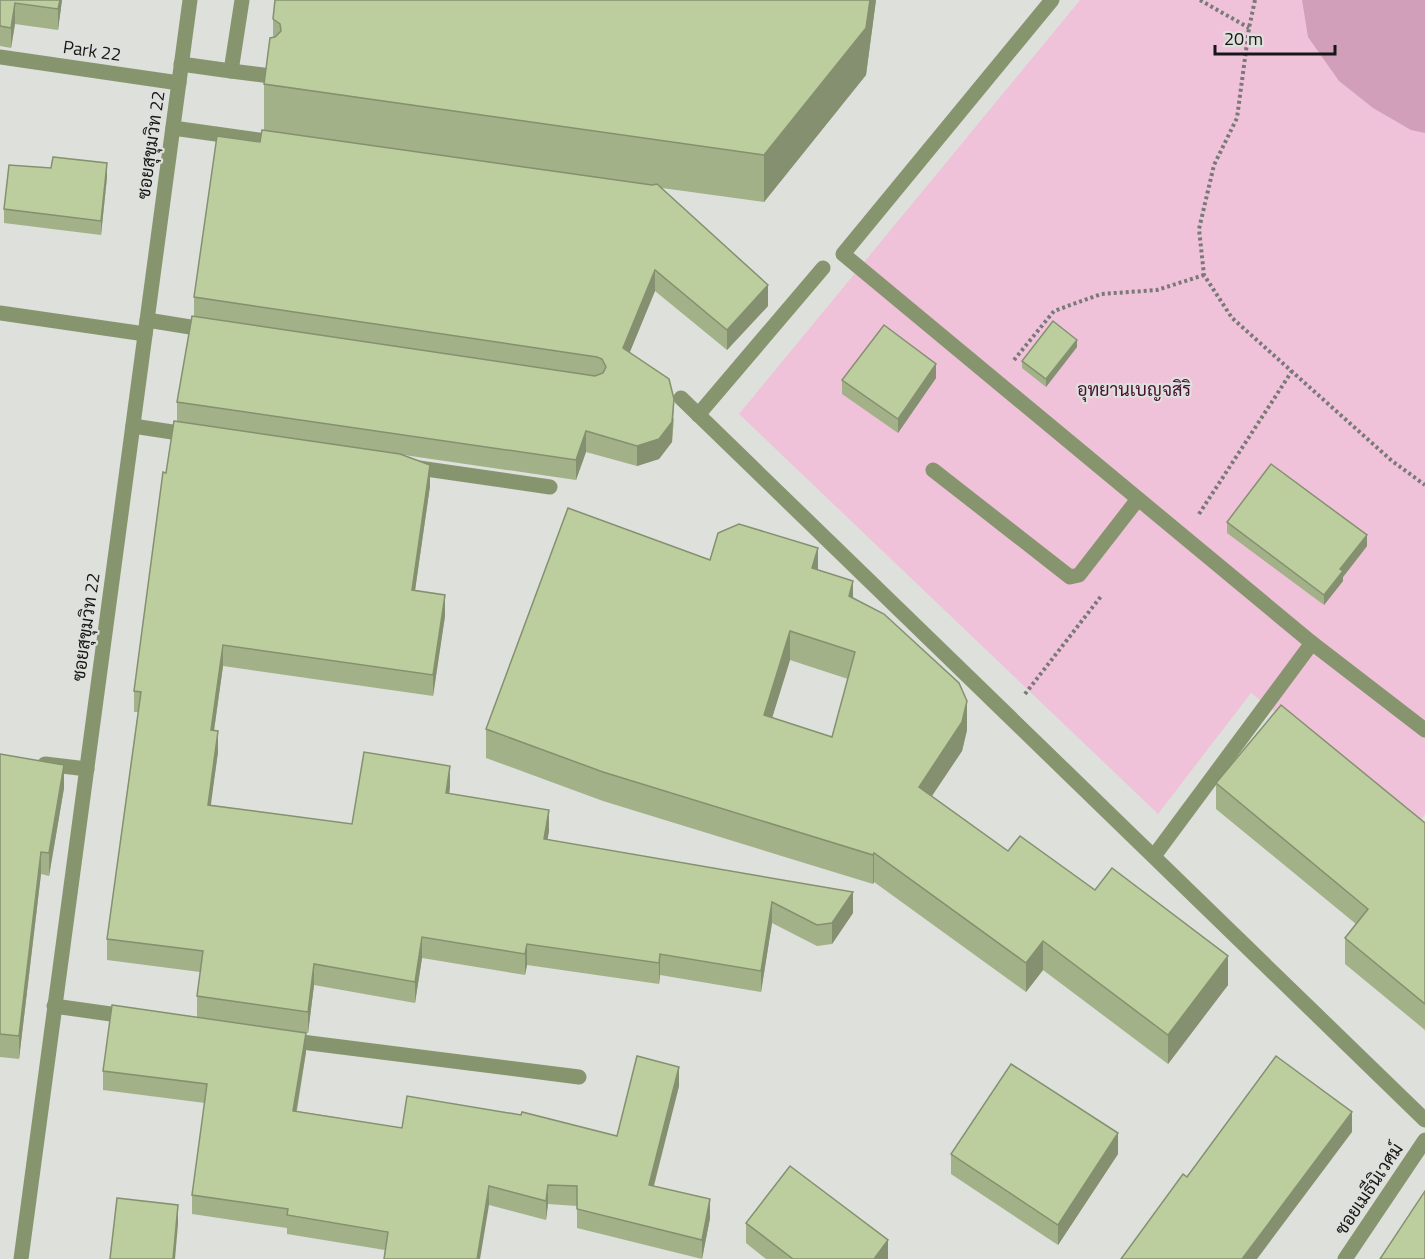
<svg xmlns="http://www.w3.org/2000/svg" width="1425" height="1259" viewBox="0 0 1425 1259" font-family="'Titillium Web',Sarabun,sans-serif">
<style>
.green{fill:#f0c2da}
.water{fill:#d19fba}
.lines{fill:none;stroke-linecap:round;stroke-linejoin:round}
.path{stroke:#797a77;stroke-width:4;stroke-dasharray:3 3;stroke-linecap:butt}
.service{stroke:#87956f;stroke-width:15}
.minor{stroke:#87956f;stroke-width:15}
.wall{fill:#a2b188;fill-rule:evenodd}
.shaded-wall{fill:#84906f}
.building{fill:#bcce9e;stroke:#84906f;stroke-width:1.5;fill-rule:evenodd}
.labels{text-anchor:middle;stroke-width:4.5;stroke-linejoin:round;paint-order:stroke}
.street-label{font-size:18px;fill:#161716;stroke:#dee0db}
.park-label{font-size:18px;fill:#4a0f35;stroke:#dee0db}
</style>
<rect width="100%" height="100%" fill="#dee0db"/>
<polygon class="green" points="1080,0 1425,0 1425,814 1418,824 1251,693 1158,814 739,414"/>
<polygon class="water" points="1302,0 1425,0 1425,133 1411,130 1373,108 1339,81 1308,37"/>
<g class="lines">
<g class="path">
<polyline points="1200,0 1249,28"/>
<polyline points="1255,0 1249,28 1237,118 1214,165 1199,229 1204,275 1232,318 1392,461 1425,485"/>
<polyline points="1014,360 1054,311 1101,294 1157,290 1204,275"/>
<polyline points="1199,514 1292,371"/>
<polyline points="1025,694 1102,595"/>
</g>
<g class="service">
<polyline points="1052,0 843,254 1312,643 1425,730"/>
<polyline points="0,57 179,83"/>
<polyline points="181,64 231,71 242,0"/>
<polyline points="231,71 271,76"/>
<polyline points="173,128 280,143"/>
<polyline points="0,313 145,334"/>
<polyline points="147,320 209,330"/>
<polyline points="698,415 823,268"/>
<polyline points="133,426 192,435"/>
<polyline points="412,467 550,487"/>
<polyline points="933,470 1070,577 1079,575 1138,499"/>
<polyline points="1154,856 1312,643"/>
</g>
<g class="minor">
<polyline points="681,398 1425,1120"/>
<polyline points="45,764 87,769"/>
<polyline points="54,1006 132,1017"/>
<polyline points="286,1040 579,1077"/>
<polyline points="21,1259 190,0"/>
<polyline points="1345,1259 1425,1140"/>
</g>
</g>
<g class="wall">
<polygon points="0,0 62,0 58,30 15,24 11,48 0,46"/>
<polygon points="275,0 876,0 866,75 764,202 662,188 768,306 727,350 655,291 629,353 674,419 672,442 659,459 637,466 586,452 576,480 404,455 430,486 415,591 445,616 433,696 223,666 214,731 218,752 210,805 352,824 450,787 449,794 549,831 547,839 853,913 832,944 817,946 772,923 761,992 660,975 659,984 527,965 525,975 422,958 415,1003 314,985 308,1033 197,1017 197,996 200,972 107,960 107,939 138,712 134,712 134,691 166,473 177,421 177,402 194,316 194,297 260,142 264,130 264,84 273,38 273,19"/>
<polygon points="107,177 101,235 4,223 4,209"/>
<polygon points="1077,347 1046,387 1022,368 1022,361"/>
<polygon points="936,378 898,433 842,394 842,380"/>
<polygon points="1227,522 1367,546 1343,577 1343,581 1324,605 1227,533"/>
<path d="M710,560L818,570L853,598L967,730L962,751L932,796L1008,851L1095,890L1228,985L1168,1064L1043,970L1026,992L874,882L873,884L603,801L486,758V729ZM790,660L848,679L832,737L772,718Z"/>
<polygon points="0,754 64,788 49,876 41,874 19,1059 0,1057"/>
<polygon points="1216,783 1425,823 1425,1030 1345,964 1345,938 1356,924 1216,809"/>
<polygon points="306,1052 297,1111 402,1128 617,1136 679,1086 654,1186 710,1218 702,1259 577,1228 577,1206 548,1204 546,1220 489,1205 385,1250 287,1234 287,1228 192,1214 192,1195 205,1103 103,1090 103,1071"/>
<polygon points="951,1154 1118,1154 1058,1245 951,1174"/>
<polygon points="746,1223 888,1259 766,1259 746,1243"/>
</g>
<g class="shaded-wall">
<polygon points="60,0 62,0 58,30 58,9"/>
<polygon points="870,0 876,0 866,75 764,202 764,155"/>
<polygon points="15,3 15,24 11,48 11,28"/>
<polygon points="107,163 107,177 101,235 101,221"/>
<polygon points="655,270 655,291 623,369 623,348"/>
<polygon points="768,285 768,306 727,350 727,330"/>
<polygon points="1077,340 1077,347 1046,387 1046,379"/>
<polygon points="936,364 936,378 898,433 898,419"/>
<polygon points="674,399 672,442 659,459 637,466 637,446"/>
<polygon points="586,431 586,452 576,480 576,460"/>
<polygon points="430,465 430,486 412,611 412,590"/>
<polygon points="1367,535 1367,546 1343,577 1343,581 1324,605 1324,595 1340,569"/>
<polygon points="818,548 818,577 812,568"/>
<polygon points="853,581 853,610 849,596"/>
<polygon points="445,595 445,616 433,696 433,675"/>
<polygon points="790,631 790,660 764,744 764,715"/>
<polygon points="223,645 223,666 211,751 211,730"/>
<polygon points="967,701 967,730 962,751 919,815 919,787"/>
<polygon points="218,731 218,752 208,826 208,805"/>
<polygon points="64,765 64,788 49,876 49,853"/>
<polygon points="450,766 450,787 446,814 446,793"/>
<polygon points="549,810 549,831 544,860 544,839"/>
<polygon points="41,852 41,874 19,1059 19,1036"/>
<polygon points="874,853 874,882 873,884 873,855"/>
<polygon points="853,892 853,913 832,944 832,923"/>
<polygon points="772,902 772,923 761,992 761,971"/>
<polygon points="422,937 422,958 415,1003 415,982"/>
<polygon points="1043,941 1043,970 1026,992 1026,963"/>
<polygon points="527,944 527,965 525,975 525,954"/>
<polygon points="660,954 660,975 659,984 659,963"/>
<polygon points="1228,956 1228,985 1168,1064 1168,1035"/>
<polygon points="314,964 314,985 308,1033 308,1012"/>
<polygon points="306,1033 306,1052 293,1130 293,1111"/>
<polygon points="679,1067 679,1086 649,1204 649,1185"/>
<polygon points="1352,1112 1352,1132 1257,1259 1242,1259"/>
<polygon points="1118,1133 1118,1154 1058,1245 1058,1225"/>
<polygon points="548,1185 548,1204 546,1220 546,1201"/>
<polygon points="489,1186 489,1205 480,1259 477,1259"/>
<polygon points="710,1199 710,1218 702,1259 702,1240"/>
<polygon points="178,1205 178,1224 175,1259 173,1259"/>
<polygon points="888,1240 888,1259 874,1259"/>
</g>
<g class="building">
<polygon points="0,0 60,0 58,9 15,3 11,28 0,26"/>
<polygon points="275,0 870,0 866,28 764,155 264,84 270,38 275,37 281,31 280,24 273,19"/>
<polygon points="262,130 652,185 657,184 768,285 727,330 655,270 623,348 669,379 674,399 672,422 659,439 637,446 586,431 576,460 177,402 192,316 595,376 603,373 606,367 602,359 597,357 194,297 217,136 260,142"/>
<polygon points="53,157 107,163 101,221 4,209 9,165 51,168"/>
<polygon points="1053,321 1077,340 1046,379 1022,361"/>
<polygon points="884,325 936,364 898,419 842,380"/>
<polygon points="174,421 400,454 430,465 412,590 445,595 433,675 223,645 211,730 218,731 208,805 352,824 364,752 450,766 446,793 549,810 544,839 853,892 832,923 817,925 772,902 761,971 660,954 659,963 527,944 525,954 422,937 415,982 314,964 308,1012 197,996 203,951 107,939 141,692 134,691 163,472 166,473"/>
<polygon points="1271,464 1367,535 1340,569 1343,571 1324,595 1227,522"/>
<path d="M568,508L710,560L718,533L739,524L818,548L812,568L853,581L849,596L884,614L959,683L967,701L962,722L919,787L1008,851L1020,836L1095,890L1112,868L1228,956L1168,1035L1043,941L1026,963L874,853L873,855L603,772L486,729ZM790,631L855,652L832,737L764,715Z"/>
<polygon points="1281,705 1425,823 1425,1004 1345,938 1368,909 1216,783"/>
<polygon points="0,754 64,765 49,853 41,852 19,1036 0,1034"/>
<polygon points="112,1005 306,1033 293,1111 402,1128 407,1096 521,1115 522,1112 617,1136 637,1056 679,1067 649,1185 710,1199 702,1240 577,1209 577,1186 548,1185 546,1201 489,1186 477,1259 384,1259 388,1232 287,1215 288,1209 192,1195 207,1084 103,1071"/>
<polygon points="1276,1056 1352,1112 1242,1259 1121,1259 1183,1174 1187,1177"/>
<polygon points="1011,1064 1118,1133 1058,1225 951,1154"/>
<polygon points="790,1166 888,1240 874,1259 793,1259 746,1223"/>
<polygon points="1425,1191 1425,1259 1380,1259"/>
<polygon points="117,1198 178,1205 173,1259 110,1259"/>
</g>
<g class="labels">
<g class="street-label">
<text transform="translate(92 51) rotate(8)" y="6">Park 22</text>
<text transform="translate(151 145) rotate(-82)" y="6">ซอยสุขุมวิท 22</text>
<text transform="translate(86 627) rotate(-82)" y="6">ซอยสุขุมวิท 22</text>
<text transform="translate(1369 1189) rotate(-56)" y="6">ซอยเมธีนิเวศม์</text>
</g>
<g class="park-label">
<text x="1134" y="396">อุทยานเบญจสิริ</text>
</g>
</g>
<path d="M1215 45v9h120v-9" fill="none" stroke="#161716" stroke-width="3"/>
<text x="1224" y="45" font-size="18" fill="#161716" stroke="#dee0db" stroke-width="4.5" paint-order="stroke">20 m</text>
</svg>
